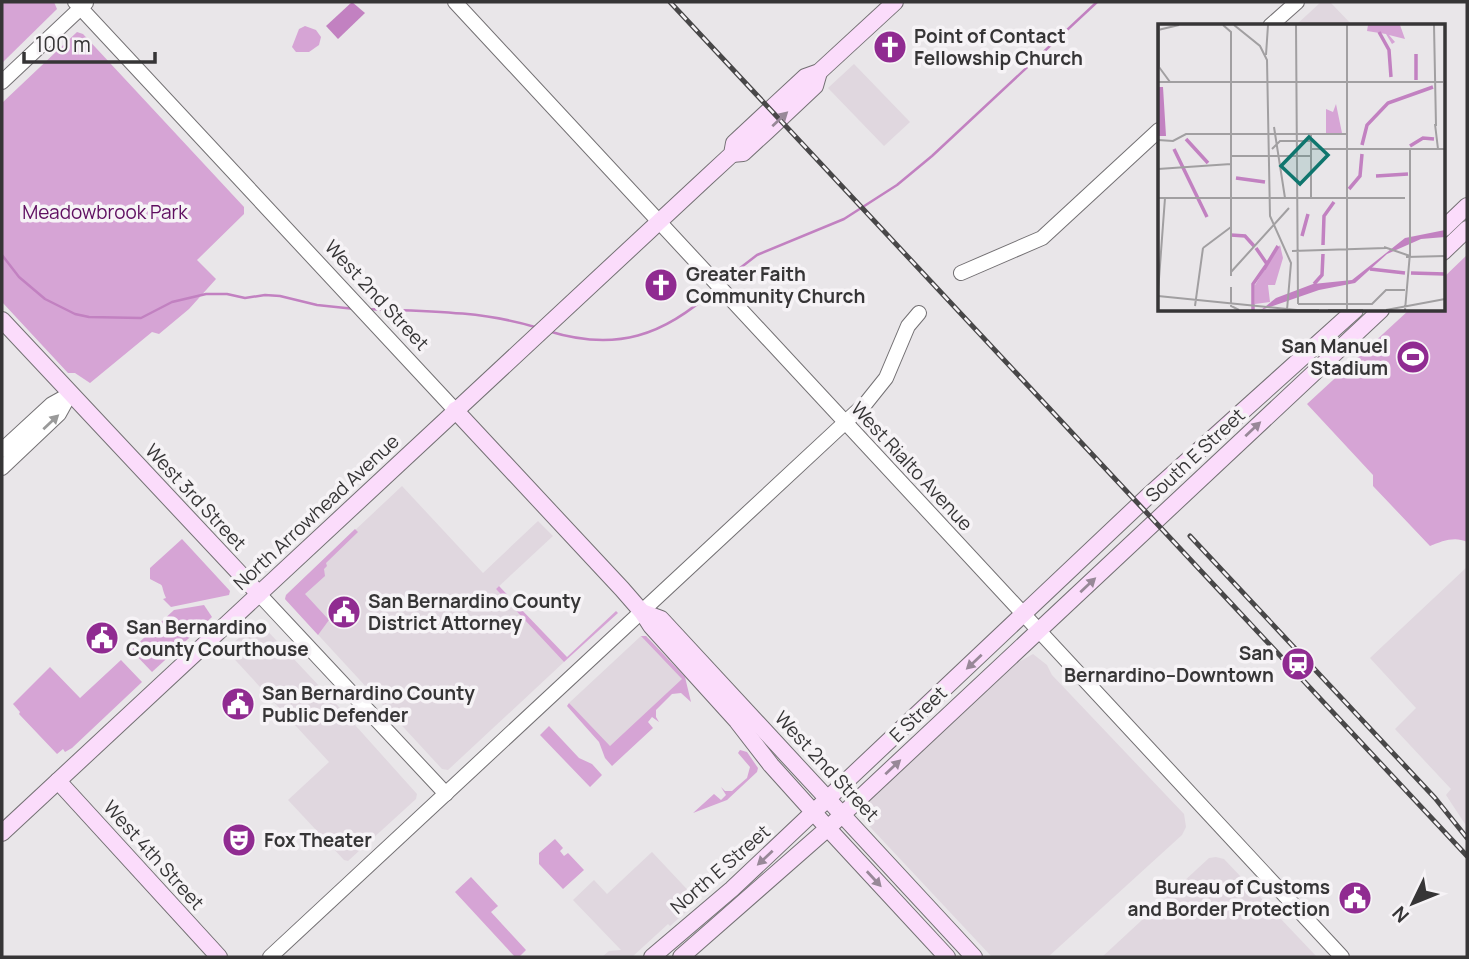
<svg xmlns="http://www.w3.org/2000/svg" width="1469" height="959" viewBox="0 0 1469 959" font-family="Manrope,sans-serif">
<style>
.built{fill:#e0d7df}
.green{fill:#d6a4d5}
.water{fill:#c281c1}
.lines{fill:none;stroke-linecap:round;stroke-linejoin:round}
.stream{stroke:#c281c1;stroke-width:2.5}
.tertiary-casing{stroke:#737073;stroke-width:16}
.secondary-casing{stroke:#737073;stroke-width:18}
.tertiary{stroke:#fff;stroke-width:14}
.secondary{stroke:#fbdcfb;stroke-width:16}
.rail-casing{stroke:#484748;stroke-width:5}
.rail{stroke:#f6f3f6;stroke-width:2.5;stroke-dasharray:8;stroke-linecap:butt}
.oneway{fill:#988898}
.oneway2{fill:#9a9a9a}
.labels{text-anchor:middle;stroke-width:7;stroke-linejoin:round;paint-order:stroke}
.poi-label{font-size:19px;font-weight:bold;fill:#363536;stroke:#f6f3f6;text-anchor:start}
.park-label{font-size:19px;fill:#5f0e60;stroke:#f6f3f6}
.street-label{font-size:19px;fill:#363536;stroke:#f6f3f6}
.inset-river{fill:none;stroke:#c281c1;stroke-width:3.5}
.inset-road{fill:none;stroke:#a19fa1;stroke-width:2}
.view{fill:#0f766e;fill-opacity:0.15;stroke:#0f766e;stroke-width:3.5}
.inset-edge{fill:none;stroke:#363536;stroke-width:3.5}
</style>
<rect width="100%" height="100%" fill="#e9e6e9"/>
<g class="built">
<polygon points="1321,2 1330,2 1353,26 1295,26"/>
<polygon points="854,64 910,122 884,146 828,88"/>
<polygon points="402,486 483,573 538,521 553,536 496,589 564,662 448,770 442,769 285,599 286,595"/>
<polygon points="1467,567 1467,827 1446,795 1451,789 1395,729 1416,708 1370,658"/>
<polygon points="256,622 260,623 338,706 417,794 416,799 348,861 344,860 288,800 329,762 226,650"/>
<polygon points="641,636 646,636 685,677 610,747 569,703"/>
<polygon points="1033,654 1047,665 1052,675 1184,814 1186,827 1182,835 1048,957 992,957 856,812 1017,663"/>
<polygon points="652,852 698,901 670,926 668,924 632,957 602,957 609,951 621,950 573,900 594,880 607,894"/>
<polygon points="1216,857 1224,859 1317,957 1102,957 1209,858"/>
</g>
<g class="green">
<polygon points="2,2 54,2 57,9 2,63"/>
<polygon points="305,26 316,30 321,37 319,45 309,52 296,52 292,47 299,29"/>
<polygon points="77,32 83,34 244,207 244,214 197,260 216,279 189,309 159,334 152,332 90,383 75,373 68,373 2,302 2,103"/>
<path d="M1467,255V542C1455,536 1442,541 1430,546L1373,486V475L1307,404L1409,310H1443V278Z"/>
<polygon points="355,529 358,532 326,563 327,566 324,569 325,576 305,594 329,620 318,635 285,599 286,595"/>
<path d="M182,539L230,591L229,595L171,607L163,599L166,598C159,581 167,588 150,579V568Z"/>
<polygon points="499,586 567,657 616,611 618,613 564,662 496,589"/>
<polygon points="204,605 212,617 152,672 131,650 174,610"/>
<polygon points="641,636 646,636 685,677 691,702 681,693 672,694 656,710 656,717 659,722 652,717 648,722 653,728 612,766 605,758 599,742 567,706 569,703 610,746 682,679"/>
<polygon points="121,660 142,682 72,748 65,752 63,749 57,754 19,714 20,712 13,704 50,667 80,698"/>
<polygon points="549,726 579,758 592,764 602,775 590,787 540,735"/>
<polygon points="740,750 747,752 758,768 757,772 727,800 693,813 714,794 721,800 726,795 721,787 725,791 732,791 747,778 750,767 738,753"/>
<polygon points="555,839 563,848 560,851 564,856 568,853 584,870 563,889 539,864 539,853"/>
<polygon points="471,877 498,906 491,912 526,950 519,957 515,957 455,892"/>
</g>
<polygon class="water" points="352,2 365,13 338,39 326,26"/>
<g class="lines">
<g class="stream">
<polyline points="2,255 19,277 45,299 75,314 89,317 141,318 172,302 206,294 227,294 245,298 265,295 280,296 317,305 355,309"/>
<polyline points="722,282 757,255 844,219 897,185 932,156 1097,2"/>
<path d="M368,309C423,311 483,311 535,327"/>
<path d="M548,331C616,352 664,336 715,289"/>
</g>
<defs>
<g id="tertiary">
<polyline points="75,2 455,410"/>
<polyline points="455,2 1342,957"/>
<polyline points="1270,26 1297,2"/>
<polyline points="2,82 86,3"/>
<polyline points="961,273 1042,238 1159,130"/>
<polyline points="2,450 52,404 70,394"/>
<polyline points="2,468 59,414 70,394"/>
<polyline points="259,594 446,794"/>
<polyline points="270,957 866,403 886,378 908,326 919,313"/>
</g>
<g id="secondary">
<polyline points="732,154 743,153 767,131 815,86 819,72"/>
<polyline points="1443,229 1467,206"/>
<polyline points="1443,252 1467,229"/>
<polyline points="2,320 259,594"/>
<polyline points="455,410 622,589 642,612 651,626 737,721 771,765 834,835 947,957"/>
<polyline points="642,612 661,619 974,957"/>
<polyline points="58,781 219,957"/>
<polyline points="2,833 706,178 732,154 734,143 805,77 819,72 895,2"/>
<polyline points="652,957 732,889 1146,498 1355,310"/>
<polyline points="681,957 828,828 1381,310"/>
</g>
</defs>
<use href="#tertiary" class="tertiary-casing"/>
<use href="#secondary" class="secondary-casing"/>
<use href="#tertiary" class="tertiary"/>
<use href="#secondary" class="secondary"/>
<defs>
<g id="rail">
<polyline points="670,2 1467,856"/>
<polyline points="1190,536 1435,798 1467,838"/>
</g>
</defs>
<use href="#rail" class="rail-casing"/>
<use href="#rail" class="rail"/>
</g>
<defs><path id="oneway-solid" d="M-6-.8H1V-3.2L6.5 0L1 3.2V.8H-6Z" transform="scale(1.75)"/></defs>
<g class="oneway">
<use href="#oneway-solid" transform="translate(780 119) rotate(-43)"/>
<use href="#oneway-solid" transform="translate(1253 429) rotate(-43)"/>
<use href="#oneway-solid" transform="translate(1088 585) rotate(-43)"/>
<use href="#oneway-solid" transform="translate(974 662) rotate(137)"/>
<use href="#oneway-solid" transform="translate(893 767) rotate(-43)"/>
<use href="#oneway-solid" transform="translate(765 858) rotate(137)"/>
<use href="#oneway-solid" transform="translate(874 879) rotate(47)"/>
</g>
<use class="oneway2" href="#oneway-solid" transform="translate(51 422) rotate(-43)"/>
<defs>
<symbol id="church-disc" viewBox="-11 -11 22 22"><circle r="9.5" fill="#902b91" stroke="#f6f3f6"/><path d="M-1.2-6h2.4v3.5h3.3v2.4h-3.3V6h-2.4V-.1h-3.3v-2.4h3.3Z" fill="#fff"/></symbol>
<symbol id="stadium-disc" viewBox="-11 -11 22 22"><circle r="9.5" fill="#902b91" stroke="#f6f3f6"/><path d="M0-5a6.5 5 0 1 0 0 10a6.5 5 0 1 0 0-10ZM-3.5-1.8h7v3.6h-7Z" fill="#fff"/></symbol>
<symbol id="civic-disc" viewBox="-11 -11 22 22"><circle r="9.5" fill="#902b91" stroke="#f6f3f6"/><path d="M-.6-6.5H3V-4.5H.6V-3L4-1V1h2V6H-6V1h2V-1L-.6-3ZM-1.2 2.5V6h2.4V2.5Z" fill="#fff"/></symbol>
<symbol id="station-disc" viewBox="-11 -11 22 22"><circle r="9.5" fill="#902b91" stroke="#f6f3f6"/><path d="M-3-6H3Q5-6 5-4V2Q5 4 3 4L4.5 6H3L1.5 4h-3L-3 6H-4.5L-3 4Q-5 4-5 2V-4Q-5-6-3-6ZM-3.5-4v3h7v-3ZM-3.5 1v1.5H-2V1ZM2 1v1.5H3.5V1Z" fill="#fff"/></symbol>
<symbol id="theatre-disc" viewBox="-11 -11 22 22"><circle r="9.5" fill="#902b91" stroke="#f6f3f6"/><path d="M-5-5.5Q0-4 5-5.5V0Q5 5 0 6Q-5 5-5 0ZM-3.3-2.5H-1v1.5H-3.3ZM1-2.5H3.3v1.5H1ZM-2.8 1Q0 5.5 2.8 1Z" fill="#fff"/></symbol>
</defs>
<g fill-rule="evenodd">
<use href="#church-disc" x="871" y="28" width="38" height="38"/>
<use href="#church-disc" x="642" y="266" width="38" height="38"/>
<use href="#stadium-disc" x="1394" y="338" width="38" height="38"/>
<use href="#civic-disc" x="325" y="593" width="38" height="38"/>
<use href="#civic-disc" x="83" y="619" width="38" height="38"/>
<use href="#station-disc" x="1279" y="645" width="38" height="38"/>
<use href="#civic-disc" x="219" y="685" width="38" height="38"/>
<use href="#theatre-disc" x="220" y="821" width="38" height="38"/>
<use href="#civic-disc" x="1336" y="879" width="38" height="38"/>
</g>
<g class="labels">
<g class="poi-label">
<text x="914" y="43">Point of Contact<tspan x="914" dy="22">Fellowship Church</tspan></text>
<text x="686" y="281">Greater Faith<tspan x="686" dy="22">Community Church</tspan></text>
<text x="1388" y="353" text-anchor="end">San Manuel<tspan x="1388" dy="22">Stadium</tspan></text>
<text x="368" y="608">San Bernardino County<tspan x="368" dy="22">District Attorney</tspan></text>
<text x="126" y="634">San Bernardino<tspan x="126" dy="22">County Courthouse</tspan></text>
<text x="1274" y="660" text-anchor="end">San<tspan x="1274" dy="22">Bernardino–Downtown</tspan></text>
<text x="262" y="700">San Bernardino County<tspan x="262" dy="22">Public Defender</tspan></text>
<text x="264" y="847">Fox Theater</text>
<text x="1330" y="894" text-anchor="end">Bureau of Customs<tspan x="1330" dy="22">and Border Protection</tspan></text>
</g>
<g class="park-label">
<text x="105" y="219">Meadowbrook Park</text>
</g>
<g class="street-label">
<text transform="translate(377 295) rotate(47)" y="7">West 2nd Street</text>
<text transform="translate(1195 455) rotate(-43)" y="7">South E Street</text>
<text transform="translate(912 466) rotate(47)" y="7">West Rialto Avenue</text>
<text transform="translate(196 497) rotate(47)" y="7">West 3rd Street</text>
<text transform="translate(316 512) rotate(-43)" y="7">North Arrowhead Avenue</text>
<text transform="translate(918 714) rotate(-44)" y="7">E Street</text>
<text transform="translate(827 766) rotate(47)" y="7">West 2nd Street</text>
<text transform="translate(154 855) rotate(48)" y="7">West 4th Street</text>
<text transform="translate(720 869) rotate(-41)" y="7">North E Street</text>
</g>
</g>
<g transform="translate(1158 24)">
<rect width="287" height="287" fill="#e9e6e9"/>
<path d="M210,1H242L247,15L231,11L237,18L234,20L228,10L209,7ZM178,80L184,109H168V85L175,88ZM122,221L125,234L117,261H110L112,278L97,280V261Z" fill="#d6a4d5"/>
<path d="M0,63H5L8,112H0ZM287,206V213L263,215L229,230L197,259L161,266L103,286L118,274L155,260L194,256L247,214Z" fill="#c281c1"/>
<path class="inset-river" d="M221,8L231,26L233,53M258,30V56M28,115L50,139M204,121L209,101L230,79L275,63M252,122L265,114L276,115M16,125L49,193M218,152L250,150M78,154L107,158M191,165L202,152L204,130M73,211L87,212L96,222M144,212L150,190M165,221L166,192L176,178M106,245L120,222M212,245L247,249M253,249L287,250M156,260L164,251L165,230M95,286V260L109,240L98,224"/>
<path class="inset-road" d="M1,1V43L12,58M65,1L73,8V252M76,1L102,22L109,36L112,192L133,239L129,286M138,1L140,280M189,1V286M276,1L278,102M0,6L21,1M108,31L110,1M0,58H285M277,100L280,125M116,103L127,174M0,116L15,117L28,110H189M114,125L122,117H153M153,125H287M73,132H153M0,145L73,140M0,174H77M75,174H247M153,174V110M226,223L252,232M45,224L73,203M134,227L228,224M252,232V125M248,233L287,232M73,248L131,184M73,263V282L81,286M0,268L7,174M0,272L139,286M140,280H214L228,266H247M37,282L45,224M134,286H161M170,286H205M228,286L287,275M247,286L252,229"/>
<path class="view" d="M151,113L170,131L142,160L123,142Z"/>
<rect width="287" height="287" class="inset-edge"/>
</g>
<rect width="1469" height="959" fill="none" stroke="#363536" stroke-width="7"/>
<g transform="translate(1413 903) rotate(227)" stroke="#f6f3f6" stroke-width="5" paint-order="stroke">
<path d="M0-5L12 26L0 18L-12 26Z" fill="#363536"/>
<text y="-10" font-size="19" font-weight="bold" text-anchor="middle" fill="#363536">N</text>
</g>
<path d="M24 52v10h131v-10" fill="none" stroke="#363536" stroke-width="3.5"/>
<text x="35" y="52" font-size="21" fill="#363536" stroke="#f6f3f6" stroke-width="5" paint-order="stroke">100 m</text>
</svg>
